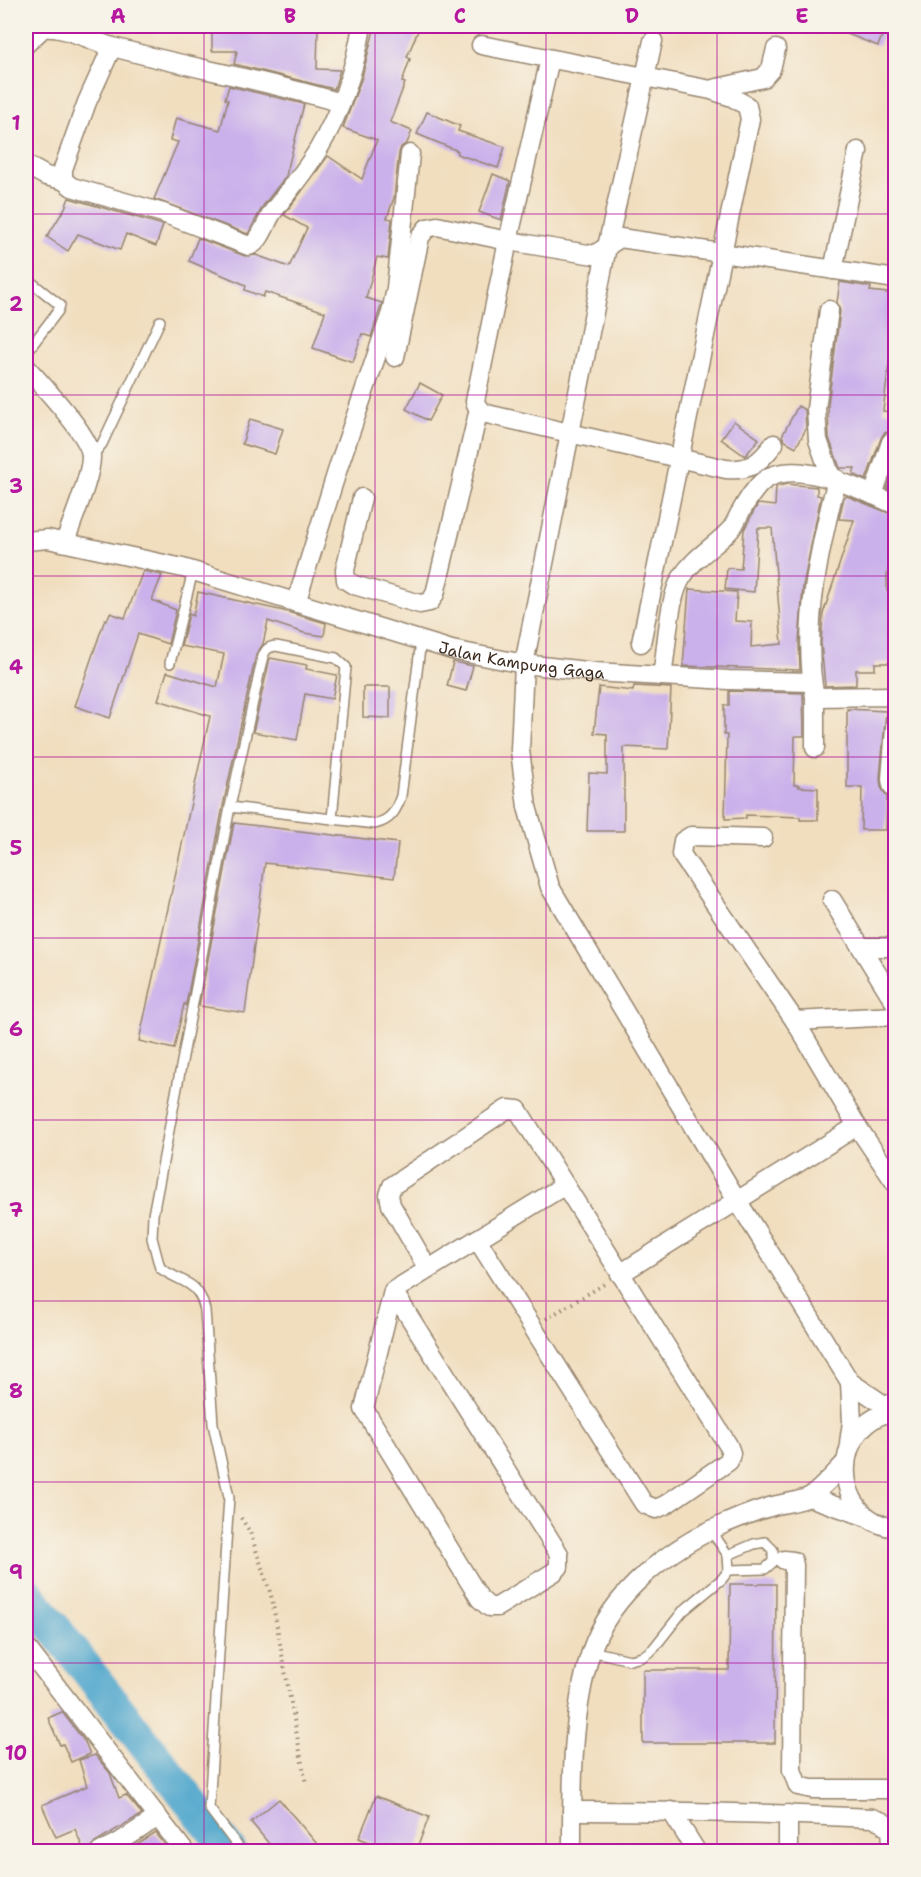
<svg xmlns="http://www.w3.org/2000/svg" width="921" height="1877" viewBox="0 0 921 1877" font-family="'Shantell Sans',sans-serif">
<style>
.lines{fill:none;stroke-linecap:round;stroke-linejoin:round}
.river{stroke:#52a8ce;stroke-width:34}
.building{fill:#cab1eb}
.service-casing{stroke:#96846e;stroke-width:12}
.minor-casing{stroke:#96846e;stroke-width:21}
.path{stroke:#96846e;stroke-width:4;stroke-dasharray:1.5 4.5;stroke-linecap:butt}
.service{stroke:#fff;stroke-width:9}
.minor{stroke:#fff;stroke-width:18}
.grid{fill:none;stroke:#b5179e;stroke-width:1.5;stroke-opacity:0.55}
.labels{text-anchor:middle;stroke-width:4.5;stroke-linejoin:round;paint-order:stroke}
.street-label{font-size:16px;fill:#3b2a1e;stroke:#f7f3e8}
.neatline{fill:none;stroke:#b5179e;stroke-width:2}
.grid-label{font-size:20px;text-anchor:middle;font-weight:bold;fill:#b5179e}
</style>
<rect width="100%" height="100%" fill="#f7f3e8"/>
<filter id="ink" filterUnits="userSpaceOnUse"><feTurbulence type="fractalNoise" baseFrequency=".0167" numOctaves="2"/><feDisplacementMap in="SourceGraphic" scale="12" xChannelSelector="R" yChannelSelector="G"/><feConvolveMatrix kernelMatrix="1 2 1 2 8 2 1 2 1" color-interpolation-filters="sRGB"/></filter>
<filter id="wash" filterUnits="userSpaceOnUse"><feTurbulence type="fractalNoise" baseFrequency=".008" numOctaves="4" result="noise"/><feDisplacementMap in="SourceGraphic" scale="24" xChannelSelector="R" yChannelSelector="G"/><feGaussianBlur stdDeviation="1.35" result="paint"/><feColorMatrix in="noise" values="0 0 0 0 0 0 0 0 0 0 0 0 0 0 0 0 0 1.4 0 .05"/><feComposite in="paint" operator="in"/></filter>
<g filter="url(#wash)">
<rect width="100%" height="100%" fill="#f1debf"/>
<g class="lines">
<polyline class="river" points="26,1592 230,1852"/>
</g>
<g id="blocks">
<g class="building">
<polygon points="212,26 286,26 286,29 318,29 317,69 340,70 334,89 234,64 237,51 212,51"/>
<polygon points="375,26 420,26 407,57 410,59 402,82 405,83 390,122 412,131 407,143 401,147 399,153 394,198 387,218 392,219 388,259 377,257 366,298 382,303 371,337 362,334 353,362 313,348 325,312 265,292 263,297 245,290 246,285 189,261 198,238 245,256 256,255 289,267 307,228 284,215 328,156 362,179 377,140 343,128 362,77"/>
<polygon points="827,26 886,26 878,46"/>
<polygon points="229,86 304,104 286,176 263,206 248,234 154,199 178,142 170,140 176,118 220,130 228,100 225,99"/>
<polygon points="427,112 460,126 458,131 505,147 498,168 457,154 458,151 417,134"/>
<polygon points="493,174 510,181 501,220 479,212"/>
<polygon points="69,198 163,225 156,246 126,234 120,250 78,234 68,251 47,237 65,208"/>
<polygon points="840,282 871,287 870,291 896,294 896,309 883,411 896,412 896,423 893,431 884,433 881,438 866,480 853,474 855,468 840,468 829,438 828,405 840,311 837,302"/>
<polygon points="420,383 442,395 428,421 406,409"/>
<polygon points="798,406 805,410 806,429 796,447 785,441 782,436"/>
<polygon points="250,419 283,429 275,454 242,444"/>
<polygon points="734,421 759,439 745,456 721,439"/>
<polygon points="896,464 896,492 887,489"/>
<polygon points="786,484 817,487 817,495 821,496 803,586 799,643 800,670 683,666 689,589 737,592 735,621 752,622 751,647 782,644 772,528 758,528 754,592 725,589 727,568 741,569 744,530 754,511 758,504 775,506 776,487"/>
<polygon points="847,496 896,516 896,548 887,574 887,591 896,591 896,663 875,663 875,670 856,670 856,685 825,686 821,643 823,614 854,520 839,519 844,497"/>
<polygon points="143,571 162,575 152,600 176,610 168,644 138,634 110,718 75,706 105,619 107,620 110,613 125,618"/>
<polygon points="198,592 284,611 326,623 324,636 304,633 268,621 263,644 256,655 223,806 186,1005 184,1004 174,1049 139,1041 210,716 158,700 167,672 217,687 224,654 181,646 189,614 193,616"/>
<polygon points="270,658 307,665 306,669 337,675 332,699 305,694 297,740 253,732"/>
<polygon points="453,662 473,666 466,691 447,686"/>
<polygon points="634,686 671,688 668,749 624,747 624,831 587,831 589,773 607,774 607,734 594,733 599,687 633,691"/>
<polygon points="363,687 390,687 390,718 363,717"/>
<polygon points="729,691 803,693 804,736 795,736 794,785 799,785 799,787 818,788 818,820 800,820 800,817 746,815 746,818 725,819 727,735 724,735 724,705 729,705"/>
<polygon points="847,709 886,711 880,778 881,787 887,797 886,830 861,830 862,787 847,787"/>
<polygon points="234,823 398,843 394,878 265,863 245,1013 199,1006"/>
<polygon points="730,1584 776,1584 775,1743 643,1743 643,1670 729,1670"/>
<polygon points="62,1712 85,1742 90,1754 71,1762 63,1744 60,1745 48,1718"/>
<polygon points="95,1755 110,1773 119,1798 126,1795 142,1814 95,1842 89,1849 84,1851 75,1829 56,1837 42,1805 87,1786 79,1760"/>
<polygon points="376,1796 429,1817 416,1851 392,1851 359,1838"/>
<polygon points="279,1799 323,1851 275,1851 251,1822"/>
<polygon points="156,1833 170,1851 134,1851 132,1848"/>
</g>
</g>
</g>
<g filter="url(#ink)">
<use href="#blocks" fill-opacity="0" stroke="#96846e" stroke-width="1.5"/>
<g class="lines">
<defs>
<g id="service">
<polyline points="26,278 60,305 58,311 26,353"/>
<polyline points="91,457 102,444 160,321"/>
<polyline points="170,663 193,571"/>
<path d="M230,807L263,656C266,649 268,647 276,646L336,658L346,667L332,819"/>
<polyline points="728,1555 754,1544 765,1542 773,1550 773,1562 765,1569 729,1570"/>
<polyline points="591,1651 630,1660 642,1657 653,1649 683,1611 722,1579 729,1570 728,1555 711,1531"/>
<path d="M242,1852L209,1808L229,1497L213,1424L205,1310C198,1280 183,1284 160,1268L152,1238L153,1215L230,807L375,824C391,820 396,811 401,796L421,641"/>
</g>
<g id="minor">
<polyline points="653,41 607,247 524,664 520,750 527,807 550,887 737,1200 850,1382 881,1403 896,1408"/>
<path d="M26,44L43,28C64,25 93,42 113,47C189,68 266,80 341,103"/>
<polyline points="481,45 711,90 732,97 747,106 750,119 641,643"/>
<path d="M112,47L87,102L63,169V180L72,187L163,213L249,246C261,242 265,224 272,213C287,192 305,172 318,150C340,113 355,68 362,26"/>
<path d="M550,59L508,241L475,401C477,408 480,411 487,414L726,469C751,471 759,463 774,444"/>
<polyline points="713,89 763,78 771,69 776,49"/>
<polyline points="26,165 46,176 63,180"/>
<polyline points="833,270 858,151"/>
<polyline points="829,310 816,409 818,440 831,477"/>
<polyline points="395,357 420,237 427,228 437,226 508,241 594,255 620,238 896,279"/>
<path d="M26,367C40,383 92,437 91,457C91,478 72,520 65,542"/>
<path d="M837,479C820,546 801,628 815,697L894,696L896,698"/>
<polyline points="873,495 891,442"/>
<polyline points="362,498 345,570 346,580 354,585 420,604 430,602 435,594 479,409"/>
<path id="s1" d="M26,541L48,539L183,568L452,650L524,664L595,672L662,676C667,649 668,598 682,577C694,557 716,546 731,529C735,524 737,518 740,513C746,502 753,491 761,483C792,454 864,491 896,505"/>
<polyline points="296,603 339,465 391,313 396,288 410,154"/>
<polyline points="662,676 728,680 812,682"/>
<polyline points="896,716 891,779 892,785 896,791"/>
<polyline points="815,748 815,697"/>
<polyline points="763,838 691,836 683,841 681,854 795,1021 857,1126 896,1184"/>
<polyline points="832,900 896,1004"/>
<polyline points="862,947 896,947"/>
<polyline points="795,1021 896,1016"/>
<polyline points="428,1269 391,1205 389,1195 392,1186 507,1109 518,1110 728,1445 731,1453 729,1461 665,1505 656,1509 644,1504 477,1239"/>
<polyline points="620,1274 857,1126"/>
<polyline points="393,1291 559,1554 559,1567 554,1572 497,1607 489,1607 480,1599 364,1409 393,1291 565,1185"/>
<path d="M896,1411C829,1421 829,1520 896,1528"/>
<polyline points="849,1443 852,1422 850,1382"/>
<polyline points="809,1497 867,1517"/>
<polyline points="784,1560 793,1561 794,1565 792,1770 798,1786 812,1789 896,1789"/>
<polyline points="26,1647 185,1852"/>
<path d="M572,1811C672,1811 772,1813 872,1818L883,1822L891,1831L893,1852"/>
<polyline points="671,1811 697,1852"/>
<polyline points="100,1852 118,1843 158,1817"/>
<path d="M572,1852C572,1787 571,1714 591,1652C611,1592 670,1548 726,1523C741,1517 757,1510 773,1506C784,1503 798,1502 809,1497C820,1491 835,1473 845,1463"/>
<polyline points="788,1852 788,1814"/>
</g>
</defs>
<use href="#service" class="service-casing"/>
<use href="#minor" class="minor-casing"/>
<g class="path">
<polyline points="546,1319 606,1283"/>
<polyline points="241,1518 250,1532 271,1595 306,1784"/>
</g>
<use href="#service" class="service"/>
<use href="#minor" class="minor"/>
</g>
</g>
<path class="grid" d="M204,26V1852M375,26V1852M546,26V1852M717,26V1852M26,214H896M26,395H896M26,576H896M26,757H896M26,938H896M26,1120H896M26,1301H896M26,1482H896M26,1663H896"/>
<g class="labels">
<g class="street-label">
<text dy="6" stroke="none"><textPath href="#s1" startOffset="512">Jalan Kampung Gaga</textPath></text>
</g>
</g>
<rect width="921" height="1877" fill="none" stroke="#f7f3e8" stroke-width="66"/>
<rect x="33" y="33" width="855" height="1811" class="neatline"/>
<g class="grid-label">
<text x="118" y="23">A</text>
<text x="290" y="23">B</text>
<text x="460" y="23">C</text>
<text x="632" y="23">D</text>
<text x="802" y="23">E</text>
<text x="16" y="130">1</text>
<text x="16" y="311">2</text>
<text x="16" y="493">3</text>
<text x="16" y="674">4</text>
<text x="16" y="855">5</text>
<text x="16" y="1036">6</text>
<text x="16" y="1217">7</text>
<text x="16" y="1398">8</text>
<text x="16" y="1579">9</text>
<text x="16" y="1760">10</text>
</g>
</svg>
